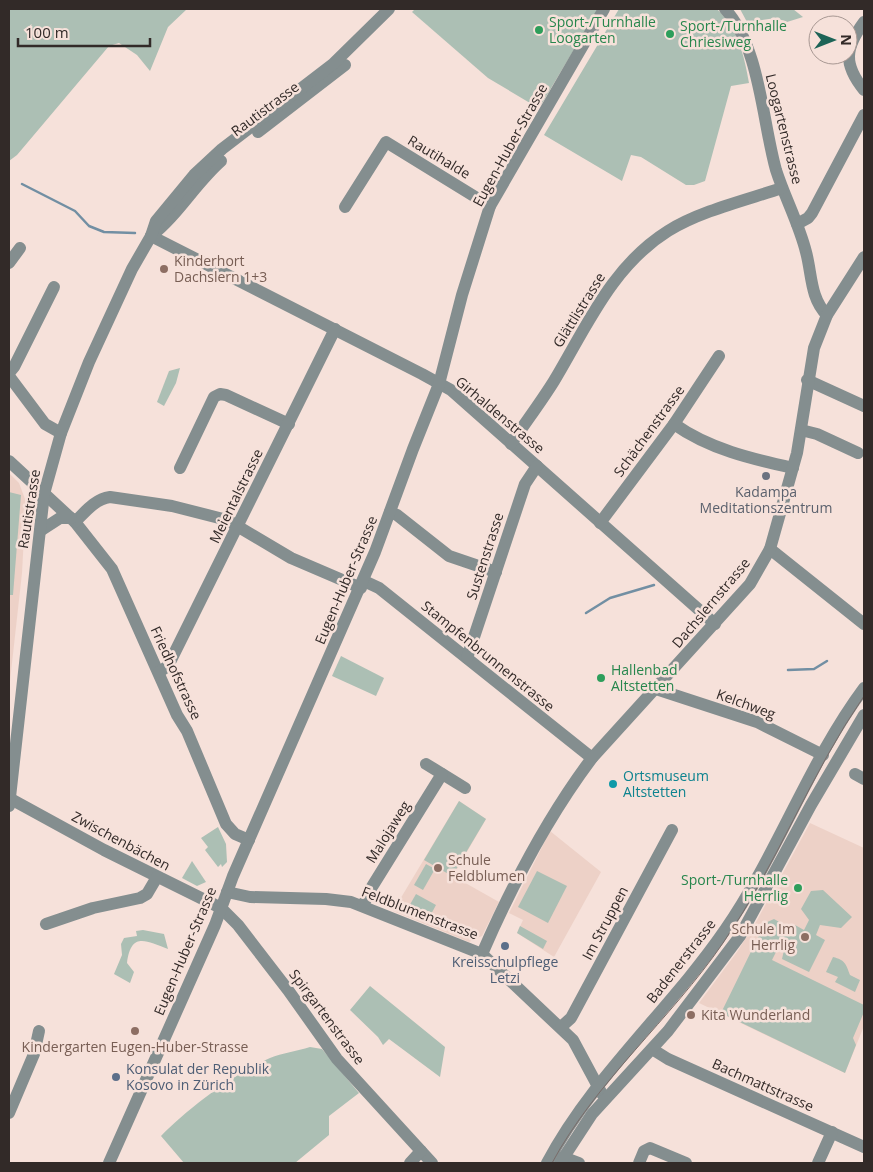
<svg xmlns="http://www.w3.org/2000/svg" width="873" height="1172" viewBox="0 0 873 1172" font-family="'Open Sans',sans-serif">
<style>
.built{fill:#edd1c7}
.green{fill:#acbfb4}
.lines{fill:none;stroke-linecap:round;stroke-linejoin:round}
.stream{stroke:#728fa3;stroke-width:2.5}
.minor{stroke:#848e8f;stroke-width:12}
.tram{stroke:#796c69;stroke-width:1}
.leisure-dot{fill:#2e9e5b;stroke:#f6e1da;stroke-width:2}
.education-dot{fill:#8d6e63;stroke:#f6e1da;stroke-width:2}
.worship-dot{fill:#6b7280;stroke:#f6e1da;stroke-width:2}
.culture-dot{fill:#0f9aa8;stroke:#f6e1da;stroke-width:2}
.service-dot{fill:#5c6f8a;stroke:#f6e1da;stroke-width:2}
.labels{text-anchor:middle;stroke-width:5;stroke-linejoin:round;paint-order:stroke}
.leisure-label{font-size:14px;fill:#27864d;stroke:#f6e1da;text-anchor:start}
.street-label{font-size:14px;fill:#322a28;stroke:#f6e1da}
.education-label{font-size:14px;fill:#785e54;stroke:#f6e1da;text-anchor:start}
.worship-label{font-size:14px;fill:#5b616d;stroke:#f6e1da}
.culture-label{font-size:14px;fill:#0d838f;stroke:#f6e1da;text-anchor:start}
.service-label{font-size:14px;fill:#4e5e75;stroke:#f6e1da}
</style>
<rect width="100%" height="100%" fill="#f6e1da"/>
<g class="built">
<polygon points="9,473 19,483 25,499 25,518 22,573 9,690"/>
<polygon points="459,801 486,819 453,876 499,902 482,936 469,942 393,911"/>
<polygon points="810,823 864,848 864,1026 845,1073 699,1003 737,952 756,922"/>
<polygon points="550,831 601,872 554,957 517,933 523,920 509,913"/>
</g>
<g class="green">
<polygon points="9,9 187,9 168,27 150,71 137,55 119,43 109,46 17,155 9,161"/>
<polygon points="415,9 598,9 541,105 535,106 488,78 412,12"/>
<path d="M619,9H717C738,30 744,54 749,83L731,86L705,181L694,185H686L641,157L631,155L622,181L544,135Z"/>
<polygon points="740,9 793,9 803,17 787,22 776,18 747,22"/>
<polygon points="180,368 176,383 164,406 157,402 169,371"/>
<polygon points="9,492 21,495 13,595 9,595"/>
<polygon points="341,656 384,678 376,696 332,676"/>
<polygon points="459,801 486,819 452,876 424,860"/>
<polygon points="218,827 226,844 227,862 222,867 221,864 218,867 205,850 208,847 201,838"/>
<polygon points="192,861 206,882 197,886 182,878"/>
<polygon points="426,864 435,869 423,890 414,885"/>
<polygon points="537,871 567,886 548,923 518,907"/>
<polygon points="823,890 852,917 841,928 820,925 816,935 825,940 809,972 782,959 786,941 782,940 772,960 864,1005 864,1012 853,1038 856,1045 845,1073 721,1013 765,923 774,919 781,923 784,930 790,930 795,925 804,930 809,920 801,909 811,891"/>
<polygon points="416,894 436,905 429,918 408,908"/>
<polygon points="520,926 547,941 543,949 517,933"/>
<path d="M143,930L164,934L168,949C145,940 131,932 127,963L134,972L130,983L114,974L122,955L121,944L124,938L137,936L136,931Z"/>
<path d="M833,957C845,960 846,964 850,975L860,980L855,992L835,982L838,977L826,972Z"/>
<polygon points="370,986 445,1047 440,1077 389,1039 383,1045 378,1037 350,1010"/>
<path d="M310,1047L322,1049L359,1093L329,1116V1135L295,1163H184L161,1136C187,1109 235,1073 270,1058C282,1053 297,1051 310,1047Z"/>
</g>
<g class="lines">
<g class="stream">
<polyline points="22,184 75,211 89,226 104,232 135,233"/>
<polyline points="586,613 610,598 654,585"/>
<polyline points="788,670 814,669 827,661"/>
</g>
<g class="minor">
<path d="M725,9C760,47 762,120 776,170C785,198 799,224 806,252C812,274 810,298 827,315"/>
<path d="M864,22C845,48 843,64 864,90"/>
<polyline points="258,132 345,65"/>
<polyline points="345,207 386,142 490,206"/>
<polyline points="797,224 808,218 812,213 864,115"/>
<polyline points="151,236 422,374 451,390 715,624"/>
<path d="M151,236C178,215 195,184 221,161"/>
<polyline points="9,263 20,248"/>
<polyline points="9,373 14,367 54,287"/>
<polyline points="9,376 45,424 61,433"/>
<polyline points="807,380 864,406"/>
<path d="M674,424C709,449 752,459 793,468"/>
<polyline points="801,430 817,434 858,453"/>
<path d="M511,444C525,423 541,402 554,381C587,326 612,266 668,231C700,211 746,200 782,188"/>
<polyline points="9,461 75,522 112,569 177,715 187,731 226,824 235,834 249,840"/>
<polyline points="180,468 214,397 220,394 226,395 289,424"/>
<polyline points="390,512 397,515 449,556 496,572"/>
<path d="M75,522C85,512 95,499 110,497L172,506L227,520L291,558L361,588"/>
<polyline points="600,523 674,424 719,356"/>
<polyline points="40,531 60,518 71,518"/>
<polyline points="770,549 864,624"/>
<polyline points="364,581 379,588 592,758"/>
<polyline points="467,658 525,484 537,466"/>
<polyline points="159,672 168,666 335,329"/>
<polyline points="656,689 757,722 823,755"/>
<polyline points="426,764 465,788"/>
<polyline points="855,774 864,779"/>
<polyline points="9,798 104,850 221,908 238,925 288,990 337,1059 432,1163"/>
<polyline points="9,806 44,494 61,433 89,362 132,269 151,236 156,221 194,175 222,149 333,64 389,9"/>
<polyline points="227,892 250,897 326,899 351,902 482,954 573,1040 602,1094"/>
<polyline points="363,906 370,890 442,774"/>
<polyline points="46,924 93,908 140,898 147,894 157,877"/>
<path d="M482,954C512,885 547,818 592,758L750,584L770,549L797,453L814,348L827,315L864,257"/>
<polyline points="561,1027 571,1018 672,830"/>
<polyline points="652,1049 668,1059 864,1147"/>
<polyline points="9,1113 34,1054 39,1031"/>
<polyline points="563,1157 579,1163"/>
<polyline points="109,1163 215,925 233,876 375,552 413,449 439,384 462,295 490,206 604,9"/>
<polyline points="410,1163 421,1151"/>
<path d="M547,1163C593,1076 670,1010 725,930C778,853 809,762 864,688"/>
<polyline points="560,1163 592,1114 668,1031 740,936 811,805 864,715"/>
<polyline points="639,1163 644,1151 650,1148 686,1163"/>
<polyline points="818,1163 832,1132"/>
</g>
<path class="tram" d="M552,1163C596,1081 671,1019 723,943C777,865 810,774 864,696"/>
</g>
<g class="leisure-dot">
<circle cx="539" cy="30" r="5"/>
<circle cx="670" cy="34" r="5"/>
<circle cx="601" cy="678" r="5"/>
<circle cx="798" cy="888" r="5"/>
</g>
<g class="education-dot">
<circle cx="164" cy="269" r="5"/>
<circle cx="438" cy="868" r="5"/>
<circle cx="805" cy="937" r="5"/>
<circle cx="691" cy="1015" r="5"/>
<circle cx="135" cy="1031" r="5"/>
</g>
<circle class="worship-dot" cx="766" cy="476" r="5"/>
<circle class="culture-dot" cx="613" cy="784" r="5"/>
<g class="service-dot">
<circle cx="505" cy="946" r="5"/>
<circle cx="116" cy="1077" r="5"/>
</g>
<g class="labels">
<g class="leisure-label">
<text x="549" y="27">Sport-/Turnhalle<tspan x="549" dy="16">Loogarten</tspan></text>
<text x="680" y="31">Sport-/Turnhalle<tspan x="680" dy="16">Chriesiweg</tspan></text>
<text x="611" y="675">Hallenbad<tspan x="611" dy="16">Altstetten</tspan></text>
<text x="788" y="885" text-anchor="end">Sport-/Turnhalle<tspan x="788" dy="16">Herrlig</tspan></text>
</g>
<g class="street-label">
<text transform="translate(265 109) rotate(-37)" y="5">Rautistrasse</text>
<text transform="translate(784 129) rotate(76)" y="5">Loogartenstrasse</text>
<text transform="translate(510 145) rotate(-61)" y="5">Eugen-Huber-Strasse</text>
<text transform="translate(439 157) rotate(31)" y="5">Rautihalde</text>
<text transform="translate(579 310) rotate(-58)" y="5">Glättlistrasse</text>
<text transform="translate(500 415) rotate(40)" y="5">Girhaldenstrasse</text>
<text transform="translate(649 431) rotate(-54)" y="5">Schächenstrasse</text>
<text transform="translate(236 496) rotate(-64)" y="5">Meientalstrasse</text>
<text transform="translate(29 509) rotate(-81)" y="5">Rautistrasse</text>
<text transform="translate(485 556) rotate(-72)" y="5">Sustenstrasse</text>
<text transform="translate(346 580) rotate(-67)" y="5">Eugen-Huber-Strasse</text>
<text transform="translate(711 603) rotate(-50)" y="5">Dachslernstrasse</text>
<text transform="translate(488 656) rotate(39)" y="5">Stampfenbrunnenstrasse</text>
<text transform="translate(176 673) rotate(65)" y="5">Friedhofstrasse</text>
<text transform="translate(746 704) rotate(20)" y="5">Kelchweg</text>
<text transform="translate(388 832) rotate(-58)" y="5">Malojaweg</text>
<text transform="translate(121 841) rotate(28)" y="5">Zwischenbächen</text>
<text transform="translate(420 913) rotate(21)" y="5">Feldblumenstrasse</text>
<text transform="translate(605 923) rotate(-62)" y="5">Im Struppen</text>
<text transform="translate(185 951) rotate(-67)" y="5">Eugen-Huber-Strasse</text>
<text transform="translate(681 961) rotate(-52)" y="5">Badenerstrasse</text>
<text transform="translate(327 1017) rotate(53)" y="5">Spirgartenstrasse</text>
<text transform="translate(763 1085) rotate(24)" y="5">Bachmattstrasse</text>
</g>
<g class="education-label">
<text x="174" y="266">Kinderhort<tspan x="174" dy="16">Dachslern 1+3</tspan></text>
<text x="448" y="865">Schule<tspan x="448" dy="16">Feldblumen</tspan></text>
<text x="795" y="934" text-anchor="end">Schule Im<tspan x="795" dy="16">Herrlig</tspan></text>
<text x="701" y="1020">Kita Wunderland</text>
<text x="135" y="1052" text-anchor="middle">Kindergarten Eugen-Huber-Strasse</text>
</g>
<g class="worship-label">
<text x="766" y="497">Kadampa<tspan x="766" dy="16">Meditationszentrum</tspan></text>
</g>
<g class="culture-label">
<text x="623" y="781">Ortsmuseum<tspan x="623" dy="16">Altstetten</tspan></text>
</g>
<g class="service-label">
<text x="505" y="967">Kreisschulpflege<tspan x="505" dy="16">Letzi</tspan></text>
<text x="126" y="1074" text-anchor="start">Konsulat der Republik<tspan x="126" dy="16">Kosovo in Zürich</tspan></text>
</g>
</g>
<rect width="873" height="1172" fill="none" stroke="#322a28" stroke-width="20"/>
<g transform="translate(833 40) rotate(90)"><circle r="24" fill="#f6e1da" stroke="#a89893"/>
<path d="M0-4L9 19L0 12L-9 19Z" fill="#1d6457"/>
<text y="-8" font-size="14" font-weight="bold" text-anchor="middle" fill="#322a28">N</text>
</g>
<path d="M18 38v8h132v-8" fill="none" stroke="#322a28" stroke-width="2.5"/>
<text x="25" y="38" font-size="15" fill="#322a28" stroke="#f6e1da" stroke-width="4" paint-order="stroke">100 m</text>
</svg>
